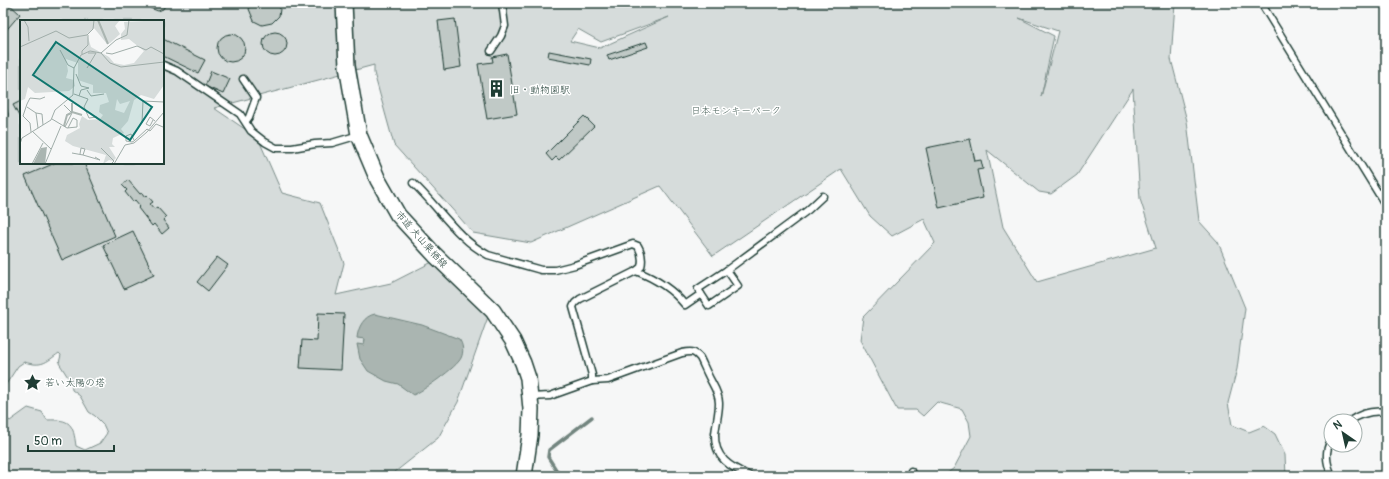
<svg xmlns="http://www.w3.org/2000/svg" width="1389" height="479" viewBox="0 0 1389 479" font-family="Pangolin,'Klee One',sans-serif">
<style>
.green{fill:#d6dcdb;stroke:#7a8c88;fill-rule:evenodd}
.water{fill:#aab5b1;stroke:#72857f}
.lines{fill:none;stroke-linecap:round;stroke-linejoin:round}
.stream{stroke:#72857f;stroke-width:3.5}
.building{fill:#c0c9c6;stroke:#1f3d34}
.service-casing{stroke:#1f3d34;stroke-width:9}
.tertiary-casing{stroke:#1f3d34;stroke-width:18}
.service{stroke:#fff;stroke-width:6}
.tertiary{stroke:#fff;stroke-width:15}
.labels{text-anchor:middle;stroke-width:3;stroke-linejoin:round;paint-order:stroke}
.poi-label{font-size:10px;fill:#1f3d34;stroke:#fff;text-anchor:start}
.park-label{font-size:10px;fill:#445d55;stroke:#fff}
.street-label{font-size:10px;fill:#1f3d34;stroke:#fff}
.inset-river{fill:none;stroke:#aab5b1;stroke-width:2}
.inset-road{fill:none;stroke:#a0ada9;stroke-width:1}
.view{fill:#0f766e;fill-opacity:0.15;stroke:#0f766e;stroke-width:2}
.inset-edge{fill:none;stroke:#1f3d34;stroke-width:2}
</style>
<rect width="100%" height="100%" fill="#f6f7f7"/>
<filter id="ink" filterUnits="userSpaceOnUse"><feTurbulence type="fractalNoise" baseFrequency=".025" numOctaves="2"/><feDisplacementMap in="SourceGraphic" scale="8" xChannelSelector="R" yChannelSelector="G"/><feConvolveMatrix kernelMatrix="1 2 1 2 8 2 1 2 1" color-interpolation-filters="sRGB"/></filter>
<g filter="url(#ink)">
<path class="green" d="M3,3H1175L1171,59L1187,121L1199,221L1218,242L1245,308L1237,369L1228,403L1232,425L1249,432L1264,426L1275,434L1285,455L1286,476H944L954,468L971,436L969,422L962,409L937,402L923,416L916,410H897L860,340L863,317L935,243L924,219L892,236L870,216L841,169L713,256L660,186L531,243L473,233L460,218L394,145L374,73V65L214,108L258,138L282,193L320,203L344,263L336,295L391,283L436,260L489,314L458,402L438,438L390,476H3V415L10,421L28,408L42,412L47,420C71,419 73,424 76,446L85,450L100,443L107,433L103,424L95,416L89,412L80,396L72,390L71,382L59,363L61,355L59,353C45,363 42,367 24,362L18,366L3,389ZM669,17L600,48L570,41L578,29L601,42ZM1019,18L1058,31L1041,97L1054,36ZM21,21H163V163H21ZM1133,89L1140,199L1156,248L1037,282L1003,227L987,150L1039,192L1051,194L1077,175Z"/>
<path class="water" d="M375,314L422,325L459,339C463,344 464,352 461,358C457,367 423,391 413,395L398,384L386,381L368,371L360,359L357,344L364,345L365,339L357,338C358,327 364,316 375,314Z"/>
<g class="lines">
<polyline class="stream" points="560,476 548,457 549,450 592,417"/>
</g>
<g class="building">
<polygon points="3,3 8,3 20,14 3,34"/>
<polygon points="148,3 166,3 166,4 163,9 158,11 150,8"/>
<polygon points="251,3 279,3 280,9 279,16 272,23 262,25 254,21 249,9"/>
<polygon points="455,19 461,67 444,70 438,21"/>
<circle cx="275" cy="44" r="12"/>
<circle cx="231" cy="48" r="14"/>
<polygon points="163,39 205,60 198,73 163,56"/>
<polygon points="646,42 648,47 609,60 607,55"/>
<polygon points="549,51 591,59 590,65 548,57"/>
<polygon points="507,54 517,114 487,119 478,64 493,62 492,57"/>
<polygon points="211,71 230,79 223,94 205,86"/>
<polygon points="21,101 21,120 13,105"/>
<polygon points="5,102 8,114 3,114 3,103"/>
<polygon points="3,114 8,114 6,137 3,136"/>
<polygon points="584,116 594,126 559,160 556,157 552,161 546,154"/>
<polygon points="970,139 975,161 981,160 983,169 977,170 983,198 939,208 926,148"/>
<polygon points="55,163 84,163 115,236 62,260 25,176"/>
<polygon points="128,180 140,194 142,193 145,197 147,195 153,202 150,204 154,209 157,207 166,217 163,220 169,228 162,234 154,224 152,226 138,208 140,206 135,200 133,202 125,192 127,190 122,185"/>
<polygon points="133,231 154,275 124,289 103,245"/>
<polygon points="217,257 228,265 208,291 197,282"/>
<polygon points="318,313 344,314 341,370 300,368 302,340 317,341"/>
</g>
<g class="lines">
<defs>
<g id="service">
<polyline points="1261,3 1386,206"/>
<polyline points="491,51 501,36 505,26 502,3"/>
<polyline points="163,65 177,71 240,114 251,131 265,142 276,148 292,148 315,144 332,143 359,135"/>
<polyline points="243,79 256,98 249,117 246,121"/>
<path d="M413,183C438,206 457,239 488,255L541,270H555L575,265L633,244L638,246C642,253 643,259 641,267L636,271L580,299L575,303L573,307L592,375V381"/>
<path d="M636,271C654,278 673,290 685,305L701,294L709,306L738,286L727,270L808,210L823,196"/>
<polyline points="701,294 698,289 727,270"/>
<path d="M530,397L550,396L592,381L608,380L682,353C691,351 694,351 700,358C703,364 705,369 708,375C712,384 719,392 719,403C719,413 716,424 715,434C714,458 730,467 750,476"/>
<path d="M1350,421C1361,413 1372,410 1386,412"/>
<path d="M1331,441C1324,452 1327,465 1332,476"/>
<polyline points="911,471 912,476"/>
</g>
<polyline id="tertiary" points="344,3 347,66 359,135 378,180 398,215 435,255 493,311 513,341 523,363 528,378 531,409 530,435 524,476"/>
</defs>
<use href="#service" class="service-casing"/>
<use href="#tertiary" class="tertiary-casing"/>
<use href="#service" class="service"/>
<use href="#tertiary" class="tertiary"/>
</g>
</g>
<defs>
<symbol id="building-bare" viewBox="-9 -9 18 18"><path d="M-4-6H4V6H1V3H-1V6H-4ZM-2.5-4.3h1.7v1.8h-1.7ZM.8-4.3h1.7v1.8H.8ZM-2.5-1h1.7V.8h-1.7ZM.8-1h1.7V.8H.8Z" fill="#1f3d34" stroke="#fff" stroke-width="2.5" paint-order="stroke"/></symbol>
<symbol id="sight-bare" viewBox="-9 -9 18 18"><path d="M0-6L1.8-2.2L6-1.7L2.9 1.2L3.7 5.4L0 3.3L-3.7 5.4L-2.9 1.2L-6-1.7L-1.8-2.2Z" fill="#1f3d34" stroke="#fff" stroke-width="2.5" paint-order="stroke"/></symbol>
</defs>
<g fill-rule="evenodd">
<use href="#building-bare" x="484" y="76" width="25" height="25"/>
<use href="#sight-bare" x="20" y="370" width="25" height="25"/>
</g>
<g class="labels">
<g class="poi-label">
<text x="510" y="93">旧・動物園駅</text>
<text x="45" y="386">若い太陽の塔</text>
</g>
<g class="park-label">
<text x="736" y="114">日本モンキーパーク</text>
</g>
<g class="street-label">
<text transform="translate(422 239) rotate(48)" y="4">市道 犬山栗栖線</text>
</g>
</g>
<g transform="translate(20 20)">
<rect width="144" height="144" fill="#f6f7f7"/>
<path d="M0,0H100L95,6L100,14L90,23L87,24L74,8L67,14L71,27L89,37L94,43L104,45L114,43L124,31L109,19L101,20V14L105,9L104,2L144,0V65L134,79L121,75L114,80L108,101L101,109L104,113L93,118L92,124L95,127H89L96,138L93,141L89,140L83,144L86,135L53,126L45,121L47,115L60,108L59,104L62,96L68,100L80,99L83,95L79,92L80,85L89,82L86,73H73V65L58,60V43L46,39L48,51L46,58L54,60L55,66L49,71L15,73L8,67L5,79L0,81ZM97,79L100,84L110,81L104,93L95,90Z" fill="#d6dcdb" fill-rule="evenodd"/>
<path d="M27,127L25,144H13L21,128Z" fill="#aab5b1"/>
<path class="inset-river" d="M78,0L88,24M52,83V92L62,95M44,106L47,95L51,93"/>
<path class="inset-road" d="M4,0L8,7L9,21M0,27L36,11L49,18L67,15L73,9L74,0M40,30L48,45L54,48M81,33L90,43L101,47L144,42M86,33L92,34L117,26L126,30L131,27L144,34M62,34V31L68,25V15M67,48L76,33H68M56,54L61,66L69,68L61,70L59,76M67,70L71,76L84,74M54,74L68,79L64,87L69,98L77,97M44,85L52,93L45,107M7,87L16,93L18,108M16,93L22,94L23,105M32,99L47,108L57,107V100L53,98L48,108M133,100L130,106L126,104L130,97L135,101M122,103L123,81L144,82M12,111L31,129M11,112L10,103L3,96L7,84L10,78L20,79L25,77M114,120L111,114L106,116V121L112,122L114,121L127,109L130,111L136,104L143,107M0,124L2,118L31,100L35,90L53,75L54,48L61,35L70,31L81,33L96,20L107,15L109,0M81,128L94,141L91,144M52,133L63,135L65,129L61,128L60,134M63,135L80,140L75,137M12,144L23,123M25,144L41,106M94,144L105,125L114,123L127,112L144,92"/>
<path class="view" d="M36,22L132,87L110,120L13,55Z"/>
<rect width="144" height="144" class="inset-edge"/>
</g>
<rect width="1389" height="479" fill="none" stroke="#fff" stroke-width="16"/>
<rect x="8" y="8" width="1373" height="463" fill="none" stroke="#1f3d34" stroke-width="1.5" filter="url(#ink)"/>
<g transform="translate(1343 433) rotate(326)"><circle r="19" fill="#ffffff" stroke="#a5b1ae"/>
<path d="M0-3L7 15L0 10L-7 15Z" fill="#1f3d34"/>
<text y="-6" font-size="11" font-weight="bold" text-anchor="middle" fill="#1f3d34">N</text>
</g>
<path d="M28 445v6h86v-6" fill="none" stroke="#1f3d34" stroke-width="2"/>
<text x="34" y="445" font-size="12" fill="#1f3d34" stroke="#ffffff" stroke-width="3" paint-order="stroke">50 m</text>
</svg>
